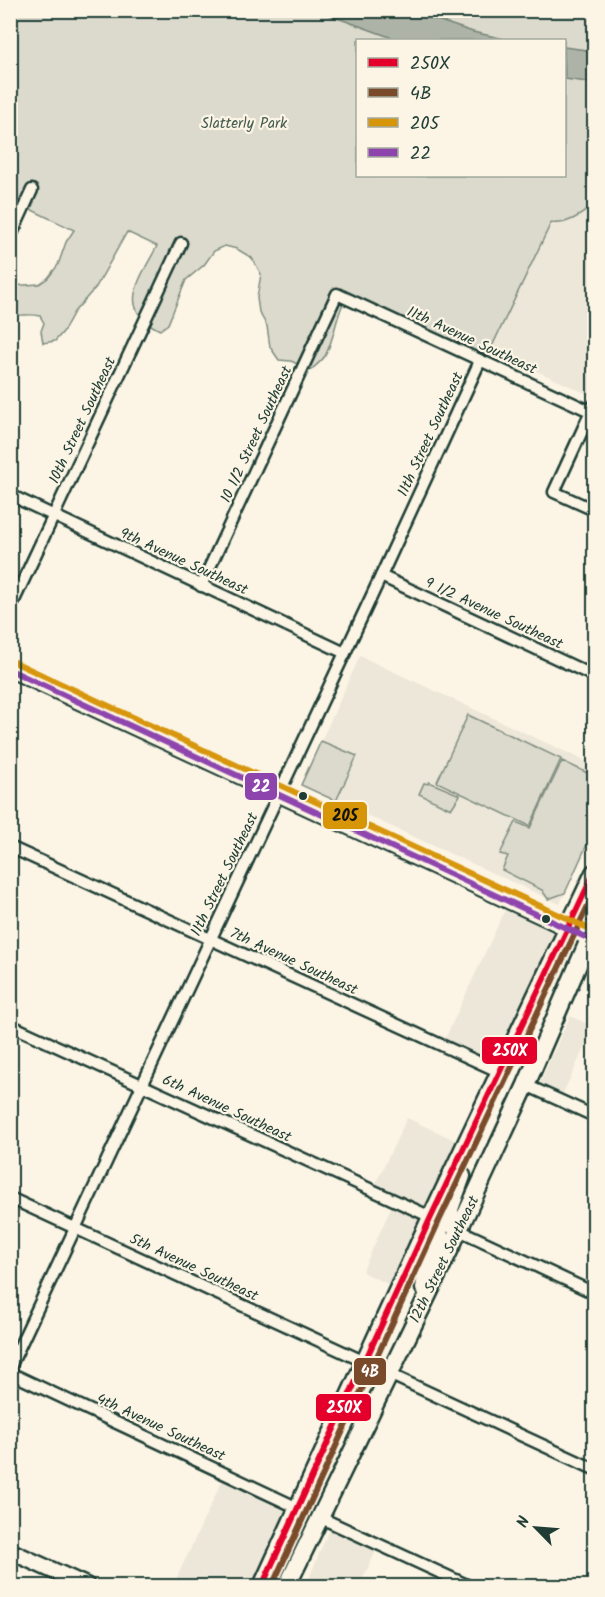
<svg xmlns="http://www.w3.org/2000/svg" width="605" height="1597" viewBox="0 0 605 1597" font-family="Kalam,sans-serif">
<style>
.built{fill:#ece7d8}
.green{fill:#dcdacc;stroke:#7e8c80;stroke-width:1.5;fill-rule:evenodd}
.water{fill:#aeb3a7;stroke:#758479;stroke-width:1.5}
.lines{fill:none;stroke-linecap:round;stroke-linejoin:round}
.minor-casing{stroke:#1f3d34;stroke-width:15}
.tertiary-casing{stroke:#1f3d34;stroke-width:18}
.secondary-casing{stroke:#1f3d34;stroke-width:20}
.primary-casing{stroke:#1f3d34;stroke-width:21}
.minor{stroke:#fcf5e5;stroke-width:10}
.tertiary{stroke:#fcf5e5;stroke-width:14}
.secondary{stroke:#fcf5e5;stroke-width:15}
.primary{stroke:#fcf5e5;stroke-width:16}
.bus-1-casing{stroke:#fcf5e5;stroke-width:10}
.bus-2-casing{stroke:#fcf5e5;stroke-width:10}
.bus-3-casing{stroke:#fcf5e5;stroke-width:10}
.bus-4-casing{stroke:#fcf5e5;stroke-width:10}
.bus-1{stroke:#e4002b;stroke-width:6}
.bus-2{stroke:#7a4b2a;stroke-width:6}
.bus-3{stroke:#d79608;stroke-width:6}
.bus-4{stroke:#8e44ad;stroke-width:6}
.bus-dot{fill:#1f3d34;stroke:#fcf5e5;stroke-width:2}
.labels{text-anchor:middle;stroke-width:4.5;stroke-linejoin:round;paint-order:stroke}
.park-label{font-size:15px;fill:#455c52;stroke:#fcf5e5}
.street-label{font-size:15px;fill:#1f3d34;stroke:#fcf5e5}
.line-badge{stroke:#fcf5e5;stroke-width:2}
.badge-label{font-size:16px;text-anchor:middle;font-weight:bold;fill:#fff}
.pale-badge-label{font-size:16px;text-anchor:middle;font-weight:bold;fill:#111}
</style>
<rect width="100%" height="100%" fill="#fcf5e5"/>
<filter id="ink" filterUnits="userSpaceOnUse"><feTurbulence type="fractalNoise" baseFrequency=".0167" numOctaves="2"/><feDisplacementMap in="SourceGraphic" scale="12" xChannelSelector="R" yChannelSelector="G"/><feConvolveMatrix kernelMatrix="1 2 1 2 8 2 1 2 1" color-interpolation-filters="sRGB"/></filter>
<g filter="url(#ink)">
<g class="built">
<polygon points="594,205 594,397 490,350 551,222"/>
<polygon points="360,656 594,765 594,829 560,904 301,785"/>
<polygon points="505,910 559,935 499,1064 445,1039"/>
<polygon points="570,1016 594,1027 560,1100 537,1089"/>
<polygon points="407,1118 461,1143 392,1286 362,1272 394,1201 372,1191"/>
<polygon points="222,1481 288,1512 254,1586 173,1586"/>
<polygon points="333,1524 379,1545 359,1586 306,1586 324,1542"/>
</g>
<g class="green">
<path d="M11,11H594V205C582,214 568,225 551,223L484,363L354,301L343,304C335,321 334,340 325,356C322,361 315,366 311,370L291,361L279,360L270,347L267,326L259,312L257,298L261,274L252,258L237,249L225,246L214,251L204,265L186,280L168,324L160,330C114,309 141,278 157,246L127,232L96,287L74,312L63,332L55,341L43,343L41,331L44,323L40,316C30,313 21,317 11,314V286L39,284L48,278L58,265L66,242L74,230L11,200ZM358,40H564V176H358Z"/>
<polygon points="468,715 561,759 530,826 437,782"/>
<polygon points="321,741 357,756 336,801 301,785"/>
<polygon points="562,761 594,776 594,829 565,893 548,899 542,890 502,870 508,856 500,854 516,822 530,828"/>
<polygon points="429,782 460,795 451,809 419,794 424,783 428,784"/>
</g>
<g class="water">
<polygon points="318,11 410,11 473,32 509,40 398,40"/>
<polygon points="564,47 594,51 594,83 565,79"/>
</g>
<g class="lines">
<defs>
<g id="minor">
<polyline points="10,238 32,190"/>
<polyline points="594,405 554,492 594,510"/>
<polyline points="10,495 345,653"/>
<polyline points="381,576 594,676"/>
<polyline points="201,586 337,294 594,413"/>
<polyline points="10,609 181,243"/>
<polyline points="10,847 500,1072"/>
<polyline points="10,1025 431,1217"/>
<polyline points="526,1085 594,1116"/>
<polyline points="10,1198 365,1362"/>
<polyline points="459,1230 594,1293"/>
<polyline points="10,1367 381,576 480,361"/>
<polyline points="10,1373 298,1508"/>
<polyline points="389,1374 594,1469"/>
<polyline points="319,1517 469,1586"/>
</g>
<polyline id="tertiary" points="10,670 594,941"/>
<polyline id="secondary" points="10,1551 87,1586"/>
<g id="primary">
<polyline points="459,1230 452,1225 450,1209 462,1176"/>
<polyline points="424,1288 429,1261 440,1236 438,1223 431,1217"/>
<polyline points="262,1586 431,1217 594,873"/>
<polyline points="287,1586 449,1251 526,1085 594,928"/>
</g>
</defs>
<use href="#minor" class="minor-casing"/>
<use href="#tertiary" class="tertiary-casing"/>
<use href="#secondary" class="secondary-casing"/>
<use href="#primary" class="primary-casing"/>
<use href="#minor" class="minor"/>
<use href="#tertiary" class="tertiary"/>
<use href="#secondary" class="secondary"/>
<use href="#primary" class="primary"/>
<defs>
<polyline id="bus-1" points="262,1586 431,1217 594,873"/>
<polyline id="bus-2" points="272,1586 439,1221 594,893"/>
<polyline id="bus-3" points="14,662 594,931"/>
<polyline id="bus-4" points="10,670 594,941"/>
</defs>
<use href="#bus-1" class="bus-1-casing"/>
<use href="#bus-2" class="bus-2-casing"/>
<use href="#bus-3" class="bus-3-casing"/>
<use href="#bus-4" class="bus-4-casing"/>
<use href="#bus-1" class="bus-1"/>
<use href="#bus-2" class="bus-2"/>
<use href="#bus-3" class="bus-3"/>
<use href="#bus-4" class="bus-4"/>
</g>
</g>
<g class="bus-dot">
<circle cx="303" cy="796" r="5"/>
<circle cx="546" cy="919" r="5"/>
</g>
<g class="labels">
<g class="park-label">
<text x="244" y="128">Slatterly Park</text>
</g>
<g class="street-label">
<text transform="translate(472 340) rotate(25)" y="5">11th Avenue Southeast</text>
<text transform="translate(82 420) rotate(-65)" y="5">10th Street Southeast</text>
<text transform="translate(256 434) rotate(-65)" y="5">10 1/2 Street Southeast</text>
<text transform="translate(430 434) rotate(-65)" y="5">11th Street Southeast</text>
<text transform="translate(184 561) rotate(25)" y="5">9th Avenue Southeast</text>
<text transform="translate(494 613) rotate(25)" y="5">9 1/2 Avenue Southeast</text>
<text transform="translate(224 874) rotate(-64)" y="5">11th Street Southeast</text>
<text transform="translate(294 961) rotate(25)" y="5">7th Avenue Southeast</text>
<text transform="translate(227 1108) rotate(25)" y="5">6th Avenue Southeast</text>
<text transform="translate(444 1259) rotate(-64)" y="5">12th Street Southeast</text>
<text transform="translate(194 1267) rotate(25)" y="5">5th Avenue Southeast</text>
<text transform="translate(161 1427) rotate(25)" y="5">4th Avenue Southeast</text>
</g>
</g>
<g class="line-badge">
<rect x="244" y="772" width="34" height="29" rx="6" fill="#8e44ad"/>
<rect x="322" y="801" width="46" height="29" rx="6" fill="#d79608"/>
<rect x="481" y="1036" width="57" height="29" rx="6" fill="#e4002b"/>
<rect x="353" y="1357" width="34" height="29" rx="6" fill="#7a4b2a"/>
<rect x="315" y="1393" width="57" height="29" rx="6" fill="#e4002b"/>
</g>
<g class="badge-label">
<text x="261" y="792">22</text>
<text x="510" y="1056">250X</text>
<text x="370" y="1377">4B</text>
<text x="344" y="1413">250X</text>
</g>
<g class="pale-badge-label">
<text x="345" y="821">205</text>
</g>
<rect width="605" height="1597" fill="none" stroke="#fcf5e5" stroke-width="36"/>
<rect x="18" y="18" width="569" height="1561" fill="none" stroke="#1f3d34" stroke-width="2" filter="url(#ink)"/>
<rect x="356" y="39" width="210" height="138" fill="#fcf5e5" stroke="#a4ab9e" stroke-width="1.5"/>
<rect x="368" y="58" width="30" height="9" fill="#e4002b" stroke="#a4ab9e" stroke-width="1.5"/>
<text x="410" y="69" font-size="18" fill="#1f3d34">250X</text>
<rect x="368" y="88" width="30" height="9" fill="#7a4b2a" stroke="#a4ab9e" stroke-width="1.5"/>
<text x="410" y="99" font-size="18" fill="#1f3d34">4B</text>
<rect x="368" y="118" width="30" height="9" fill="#d79608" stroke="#a4ab9e" stroke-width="1.5"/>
<text x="410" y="129" font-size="18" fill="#1f3d34">205</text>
<rect x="368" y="148" width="30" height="9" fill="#8e44ad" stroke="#a4ab9e" stroke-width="1.5"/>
<text x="410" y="159" font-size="18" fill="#1f3d34">22</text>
<g transform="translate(536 1528) rotate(295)" stroke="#fcf5e5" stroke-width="4.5" paint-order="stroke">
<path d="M0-4.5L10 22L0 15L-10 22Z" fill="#1f3d34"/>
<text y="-9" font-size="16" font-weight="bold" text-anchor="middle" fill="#1f3d34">N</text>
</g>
</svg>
